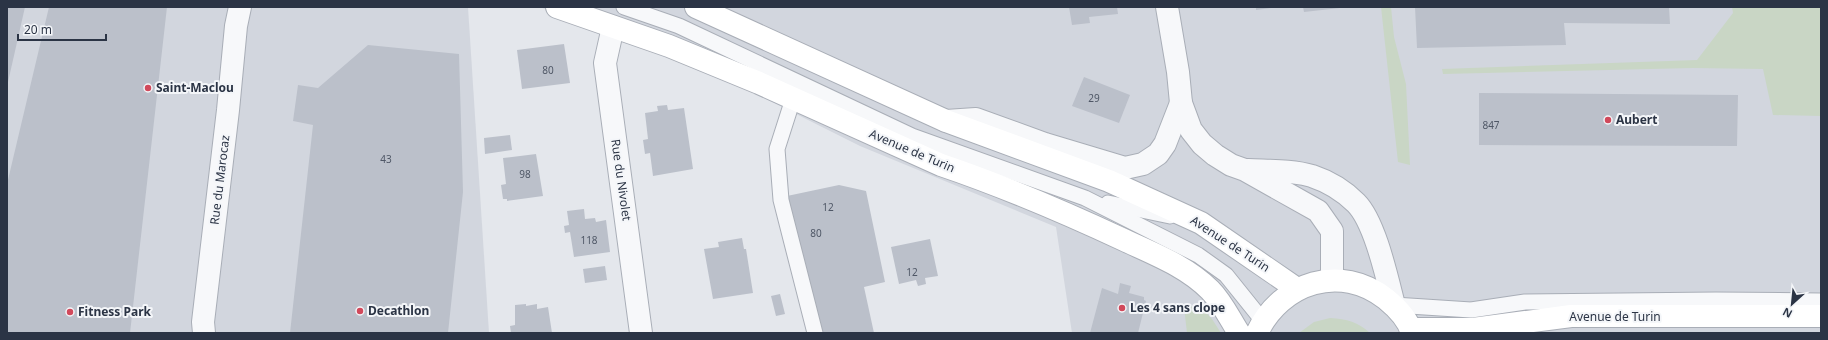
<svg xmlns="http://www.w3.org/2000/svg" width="1828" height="340" viewBox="0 0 1828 340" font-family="'Noto Sans',sans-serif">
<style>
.built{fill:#d2d6de}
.green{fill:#c9d6c5}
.building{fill:#bbc0ca}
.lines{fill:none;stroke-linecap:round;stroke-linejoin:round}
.service-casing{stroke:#a9aeb7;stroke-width:17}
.minor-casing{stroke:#a9aeb7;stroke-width:24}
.tertiary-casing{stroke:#a9aeb7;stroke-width:24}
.secondary-casing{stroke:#a9aeb7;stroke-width:24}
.service{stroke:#f7f8fa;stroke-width:15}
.minor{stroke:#f7f8fa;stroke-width:22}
.tertiary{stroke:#f7f8fa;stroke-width:22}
.secondary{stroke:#fff;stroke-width:22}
.poi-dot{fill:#d1495b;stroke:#f4f6f9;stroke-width:1.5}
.labels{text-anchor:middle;stroke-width:4;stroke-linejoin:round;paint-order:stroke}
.number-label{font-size:10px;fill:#4f5766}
.poi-label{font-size:12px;font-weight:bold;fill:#2b3445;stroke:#f4f6f9;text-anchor:start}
.street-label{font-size:12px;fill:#2b3445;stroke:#f4f6f9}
</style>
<rect width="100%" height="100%" fill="#e4e7ec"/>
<g class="built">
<polygon points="7,7 468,7 489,333 7,333"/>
<polygon points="540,7 1821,7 1821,333 1072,333 1056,227 860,146 722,77"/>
</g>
<g class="green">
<polygon points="1381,7 1391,7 1394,37 1406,84 1410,165 1398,162"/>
<polygon points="1732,7 1821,7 1821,116 1773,115 1763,69 1693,68 1443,74 1442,69 1697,60 1733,13"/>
<polygon points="1200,306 1212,319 1221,333 1187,333 1184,307"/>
<path d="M1330,318C1347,319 1358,322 1370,333H1299L1314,322Z"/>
</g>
<g class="building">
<polygon points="7,7 25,7 8,82 7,82"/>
<polygon points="49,7 167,7 130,333 7,333 8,276 7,275 7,184"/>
<polygon points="1069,7 1117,7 1118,14 1089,17 1090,23 1072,25"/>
<polygon points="1256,7 1271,7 1271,8 1256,10"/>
<polygon points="1303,7 1339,7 1340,8 1304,12"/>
<polygon points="1415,7 1669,7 1670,24 1564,23 1566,45 1417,48"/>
<polygon points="564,44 570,83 522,89 517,50"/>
<polygon points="368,45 459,54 463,192 448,333 290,333 313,125 293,121 298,85 318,88"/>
<polygon points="1084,77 1130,95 1119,123 1072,106"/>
<polygon points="1479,93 1738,95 1737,146 1479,145"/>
<polygon points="667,105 668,110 684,108 693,169 653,176 650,153 645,154 643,140 648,139 645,113 658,111 657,106"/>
<polygon points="510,135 512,150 485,154 484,138"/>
<polygon points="536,154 543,196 507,201 507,199 503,199 501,185 506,184 503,158"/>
<polygon points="839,185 866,191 885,282 864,287 874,333 820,333 787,196"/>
<polygon points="584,209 585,219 595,218 596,222 606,220 610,252 574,257 570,232 565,233 564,226 569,225 567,211"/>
<polygon points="742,238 744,249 746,249 753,293 713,299 704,249 719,247 718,242"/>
<polygon points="930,239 938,276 925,278 926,284 918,286 916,280 899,284 891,247"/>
<polygon points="605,266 607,280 585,283 583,269"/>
<polygon points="1120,283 1131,286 1129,293 1144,297 1144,300 1146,301 1138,333 1090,333 1102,288 1118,294"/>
<polygon points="780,294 785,314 776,316 771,296"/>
<polygon points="526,304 526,306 537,304 537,309 548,307 552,333 511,333 510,326 515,325 515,305"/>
</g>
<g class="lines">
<defs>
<g id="service">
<polyline points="624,7 679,26 912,136 1085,198 1198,255 1226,275 1263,321"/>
<polyline points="793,99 777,149 781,200 815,333"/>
<polyline points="1108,203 1170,216"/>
<polyline points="1394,305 1471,310 1525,302 1716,300 1821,301"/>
</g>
<g id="minor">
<polyline points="613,27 605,63 641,333"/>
<polyline points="204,333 203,322 228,110 236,26 240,7"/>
</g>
<g id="tertiary">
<polyline points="1167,7 1178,72 1181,103 1191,130 1202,144 1215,155 1231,165 1245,170 1318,211 1332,231 1332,280"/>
<polyline points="946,121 976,119 1045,144 1125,168 1143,164 1158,154 1165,144 1181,103"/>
<path d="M1248,170C1269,171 1292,170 1312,176C1327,181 1344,191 1356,203C1375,222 1387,278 1394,305"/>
</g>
<g id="secondary">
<path d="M557,7L669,46L759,83L941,165C1003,186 1064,212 1124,240C1154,254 1186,266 1210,290C1222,302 1230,319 1239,333"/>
<polyline points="696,7 946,121 1109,181 1201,223 1297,289"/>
<polyline points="1411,329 1473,329 1571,316 1821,316"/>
<path d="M1257,333C1281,282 1341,263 1386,299C1397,308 1408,319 1412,333"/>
</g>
</defs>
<use href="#service" class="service-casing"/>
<use href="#minor" class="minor-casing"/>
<use href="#tertiary" class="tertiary-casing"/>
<use href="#secondary" class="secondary-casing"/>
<use href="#service" class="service"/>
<use href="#minor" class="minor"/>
<use href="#tertiary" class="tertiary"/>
<use href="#secondary" class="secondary"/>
</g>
<g class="poi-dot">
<circle cx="148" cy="88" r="4"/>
<circle cx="1608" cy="120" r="4"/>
<circle cx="1122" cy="308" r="4"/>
<circle cx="360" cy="311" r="4"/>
<circle cx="70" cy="312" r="4"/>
</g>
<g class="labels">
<g class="number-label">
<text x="548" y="74">80</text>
<text x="1094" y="102">29</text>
<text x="1491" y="129">847</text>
<text x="386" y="163">43</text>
<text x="525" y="178">98</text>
<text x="828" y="211">12</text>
<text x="816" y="237">80</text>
<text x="589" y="244">118</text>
<text x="912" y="276">12</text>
</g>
<g class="poi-label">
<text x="156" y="92">Saint-Maclou</text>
<text x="1616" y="124">Aubert</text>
<text x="1130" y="312">Les 4 sans clope</text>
<text x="368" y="315">Decathlon</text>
<text x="78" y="316">Fitness Park</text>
</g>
<g class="street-label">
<text transform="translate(912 151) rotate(23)" y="4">Avenue de Turin</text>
<text transform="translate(220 180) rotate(-83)" y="4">Rue du Marocaz</text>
<text transform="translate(621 180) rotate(82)" y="4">Rue du Nivolet</text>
<text transform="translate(1230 244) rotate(33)" y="4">Avenue de Turin</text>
<text x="1615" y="321">Avenue de Turin</text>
</g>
</g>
<rect width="1828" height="340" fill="none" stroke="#2b3445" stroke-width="16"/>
<g transform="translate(1792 304) rotate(207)" stroke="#f4f6f9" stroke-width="3" paint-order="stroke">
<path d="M0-3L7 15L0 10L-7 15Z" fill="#2b3445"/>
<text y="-6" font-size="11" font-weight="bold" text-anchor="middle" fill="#2b3445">N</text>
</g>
<path d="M18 34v6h88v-6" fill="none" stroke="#2b3445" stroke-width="2"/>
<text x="24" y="34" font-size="12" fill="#2b3445" stroke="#f4f6f9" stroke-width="3" paint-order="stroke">20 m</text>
</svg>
